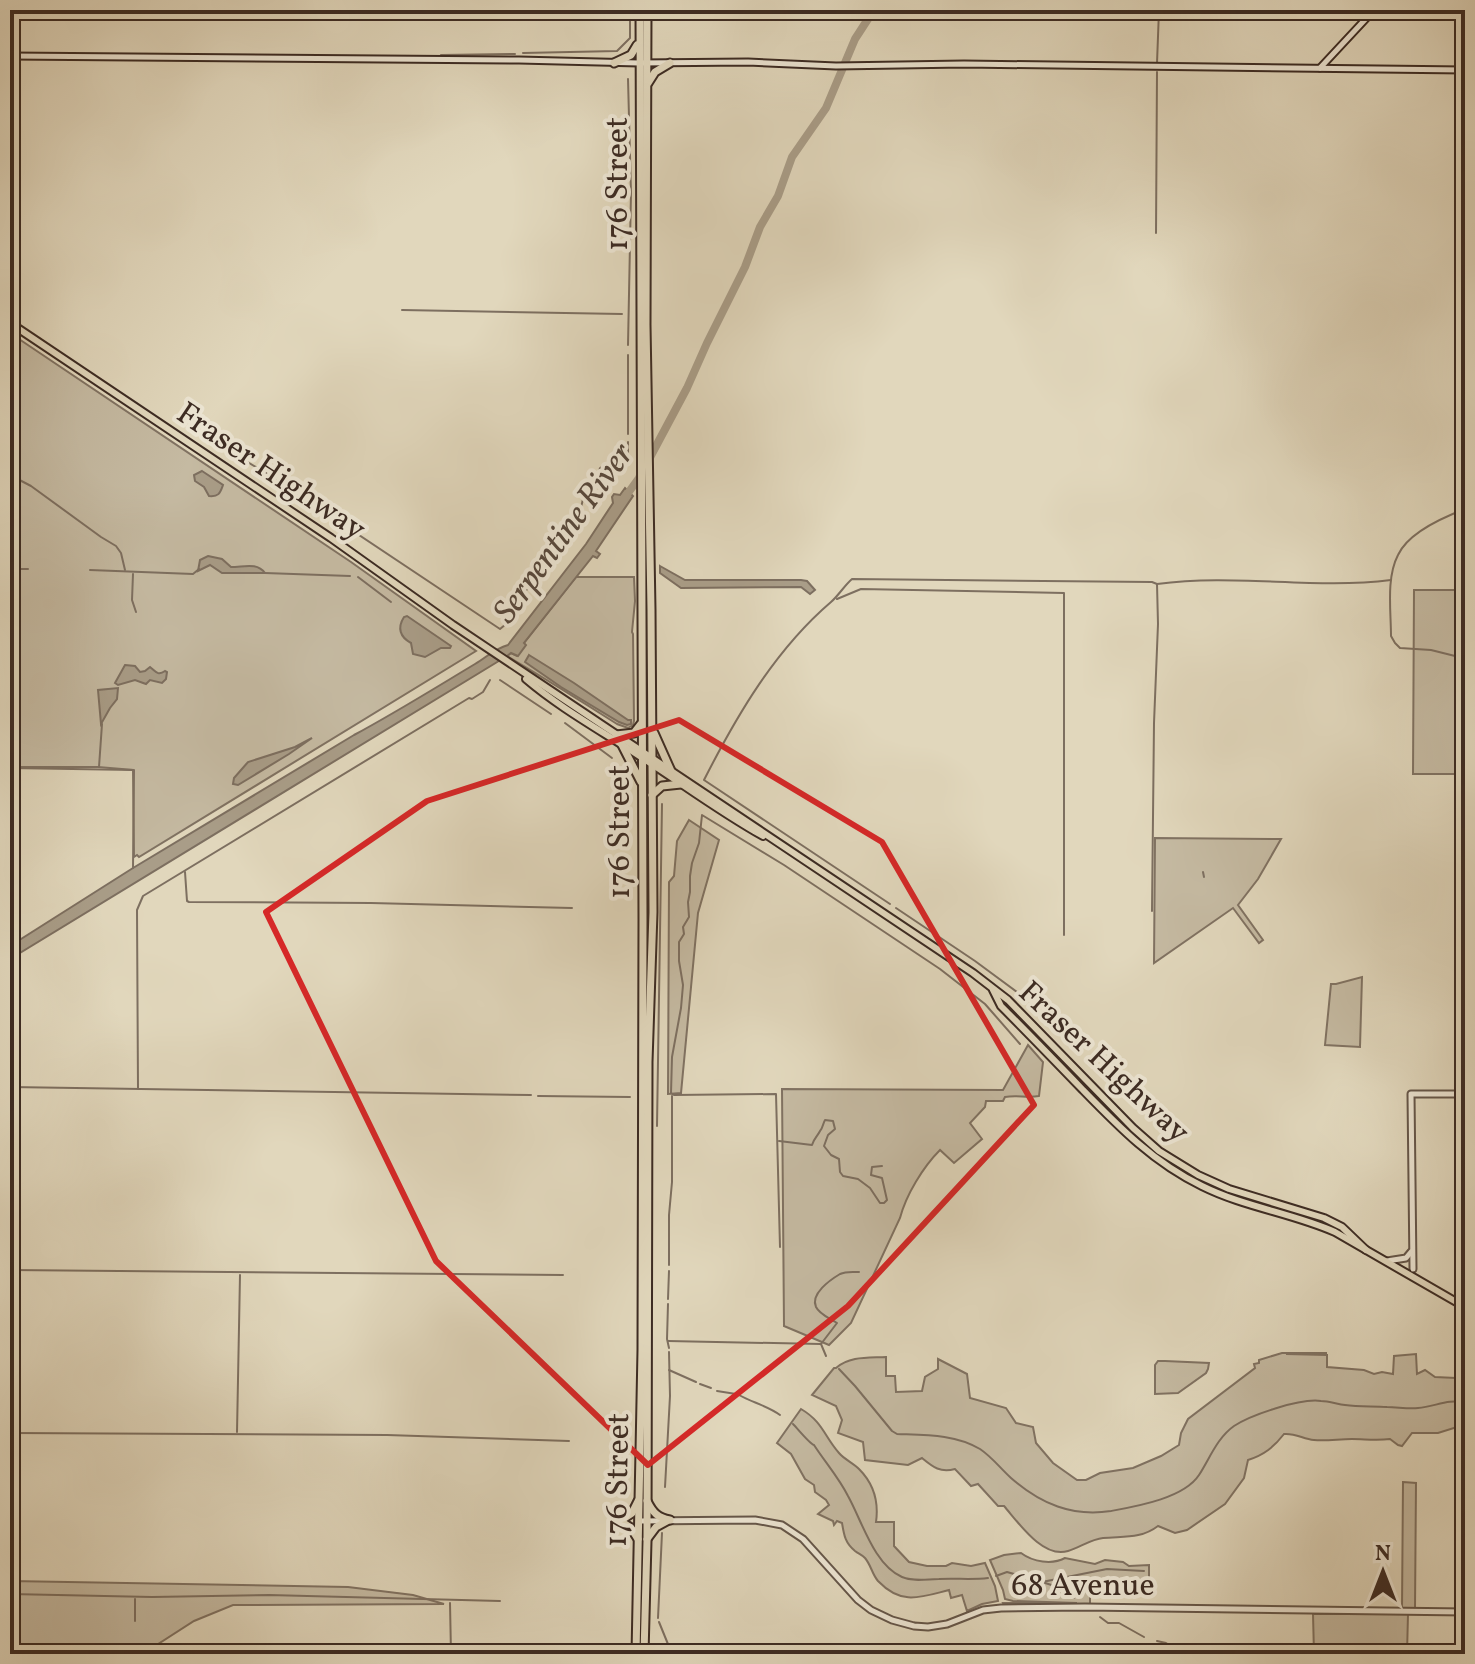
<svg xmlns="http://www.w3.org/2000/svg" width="1475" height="1664" viewBox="0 0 1475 1664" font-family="Vollkorn,serif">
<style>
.green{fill:#c5baa2;stroke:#807262;stroke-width:2}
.water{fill:#a99d88;stroke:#7d6f60;stroke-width:2}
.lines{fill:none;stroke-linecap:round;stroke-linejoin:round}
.stream{stroke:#7d6f60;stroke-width:2}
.river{stroke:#a99d88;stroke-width:8}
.tertiary-casing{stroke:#655649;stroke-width:9}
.secondary-casing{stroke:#3c2b23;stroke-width:9}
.primary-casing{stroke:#3c2b23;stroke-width:10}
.trunk-casing{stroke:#3c2b23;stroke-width:11}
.tertiary{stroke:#ece5d3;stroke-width:5}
.secondary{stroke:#ece5d3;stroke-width:5}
.primary{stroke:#e1d7bc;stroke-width:6}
.trunk{stroke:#e1d7bc;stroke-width:7}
.marked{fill:none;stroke:#d62828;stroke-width:6;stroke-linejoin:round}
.labels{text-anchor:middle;stroke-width:8;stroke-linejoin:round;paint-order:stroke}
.street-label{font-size:32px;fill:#3c2b23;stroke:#ece5d3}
.water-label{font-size:34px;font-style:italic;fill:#57483c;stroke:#ece5d3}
</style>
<rect width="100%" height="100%" fill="#e1d7bc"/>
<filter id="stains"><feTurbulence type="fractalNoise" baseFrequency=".0025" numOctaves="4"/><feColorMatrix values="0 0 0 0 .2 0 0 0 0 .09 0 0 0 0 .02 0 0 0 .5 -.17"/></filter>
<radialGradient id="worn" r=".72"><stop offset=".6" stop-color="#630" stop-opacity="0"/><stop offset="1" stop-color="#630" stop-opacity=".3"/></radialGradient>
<g class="green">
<polygon points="10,333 351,562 476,651 139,857 137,855 134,857 133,770 98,767 10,767"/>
<path d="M576,577H634L635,601L632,632L633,634L634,721L633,725L628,728L617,724C581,701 544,678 507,656L511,653L517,656L524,643Z"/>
<polygon points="1414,590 1465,590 1465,774 1413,774"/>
<polygon points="689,820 719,840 698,913 681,1093 668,1094 669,882 674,876 677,841"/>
<polygon points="1155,838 1281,839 1258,879 1238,905 1263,940 1259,943 1233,908 1154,963"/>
<polygon points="1362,977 1360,1047 1325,1045 1331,984 1336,984"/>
<path d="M1028,1045L1043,1062L1039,1096C1028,1098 1016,1095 1005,1097L1003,1101H986L985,1107L970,1123L982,1139L954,1163L940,1150C923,1167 906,1195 900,1218L851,1323L829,1345L784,1326L782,1089L1003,1090Z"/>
<path d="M1282,1353H1327L1286,1354L1327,1355V1367L1364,1370L1374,1374L1382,1372L1393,1374L1394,1356L1416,1354L1417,1374L1425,1370L1435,1377L1456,1378L1458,1372L1465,1367V1427H1457L1438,1433H1412L1402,1446L1398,1445L1390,1439C1376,1441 1365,1439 1352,1439C1339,1439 1327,1441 1314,1440C1303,1439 1296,1433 1284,1434C1274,1447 1264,1455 1248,1460L1244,1478L1225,1504L1187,1530L1175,1533L1158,1526C1141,1539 1124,1536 1103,1538C1092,1539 1080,1547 1068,1551C1043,1559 1018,1522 1004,1506H998L978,1484L971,1486L955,1469C940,1473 933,1467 922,1458L908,1465L865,1460L863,1442L838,1433L842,1420L836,1406L812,1395L834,1368H836C850,1356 868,1358 886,1357V1376H895L896,1392L922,1391L925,1377L938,1369V1359L967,1374L970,1398L1006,1408L1016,1423L1033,1427L1036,1443L1053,1463L1077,1480H1086L1100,1473L1133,1468L1161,1456L1179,1445L1181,1433L1188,1419L1255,1368L1254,1364L1259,1363V1360Z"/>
<polygon points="1165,1361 1209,1363 1208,1369 1206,1373 1178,1393 1155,1394 1155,1365 1158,1361"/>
<path d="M801,1409C823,1422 824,1436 839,1453C844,1459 853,1463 859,1469C874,1484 879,1501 876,1522H894V1546L909,1562L927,1566H946L952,1563L971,1566L985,1563L995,1586L998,1601L982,1604L967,1611L962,1595L951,1598L949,1590C921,1597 902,1606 878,1581C872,1574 871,1565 865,1558C862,1555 859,1554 855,1551C845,1543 844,1535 842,1523L837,1521L834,1525L833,1521L818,1514L829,1505L826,1500L815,1492L814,1485L805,1479L791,1454L777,1443Z"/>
<polygon points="1403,1482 1416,1483 1415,1609 1402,1609"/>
<path d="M1021,1553C1033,1562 1052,1565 1065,1558L1095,1564L1105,1560L1123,1562L1129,1566L1149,1565V1582L1090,1581V1604L1004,1605L1003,1603H1077L1013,1601L1005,1599L1003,1590L990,1560L1004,1555Z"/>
<polygon points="10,1581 348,1587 413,1595 444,1604 233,1605 194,1621 152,1648 147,1654 10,1654"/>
<polygon points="1313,1614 1408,1614 1407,1654 1314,1654"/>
</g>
<g class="water">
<path d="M202,471L223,485C220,493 219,497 209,496L204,487L195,481L194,475Z"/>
<path d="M625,488L633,496L596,551L600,554L597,558L593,556L524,643L526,645L518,656L511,653L507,656L10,959V946L133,868L354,735C395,713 435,688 475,664C487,657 494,649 508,645L586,544L613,503L612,497L614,494L620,495Z"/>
<path d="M208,556L222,559L231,567C244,567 257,562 265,573H222L210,565L198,571L200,560Z"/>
<polygon points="660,566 685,580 801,580 807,581 815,590 810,594 801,587 681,588 660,573"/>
<path d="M407,616L451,646L450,648H441L425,657L413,654L411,643C400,637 397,628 404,617Z"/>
<polygon points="529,655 574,683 628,720 631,720 631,724 627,725 619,722 561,687 525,662"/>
<path d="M125,665L135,666L140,672L145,671L150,667C156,672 158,676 165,671L167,672L166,679L162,683L150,680L146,684L135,680L118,685L115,683Z"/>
<polygon points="118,688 117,699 110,708 101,724 98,690"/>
<polygon points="312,738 289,754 238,785 233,784 234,778 248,762 295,747"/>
</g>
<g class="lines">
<g class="stream">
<polyline points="523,53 617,51 630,38 630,10"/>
<polyline points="441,55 515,54"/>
<polyline points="1157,63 1159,10"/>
<polyline points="1156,233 1157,72"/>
<polyline points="402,310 622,314"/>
<polyline points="628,345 631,193 628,79"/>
<polyline points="628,355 628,434"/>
<polyline points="219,445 266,473 500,629 506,624 507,614 528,588 532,568 534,565 551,558 559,550 579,516 583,499 595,483 598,485"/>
<polyline points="622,455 628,452 628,442"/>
<polyline points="10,475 31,486 101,537 116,546 121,553 125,570"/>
<polyline points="595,482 600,468 614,460"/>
<path d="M1465,509C1444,517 1408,533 1398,555C1386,578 1391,611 1391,636L1395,643L1400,648L1431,650L1459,657L1465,660"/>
<polyline points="12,569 28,569"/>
<polyline points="90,570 193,574 199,569"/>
<polyline points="265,573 350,576"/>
<polyline points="133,574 132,600 136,612"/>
<polyline points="358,577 391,602"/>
<polyline points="837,599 861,589 1064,593 1064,935"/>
<polyline points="500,680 551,714"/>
<polyline points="565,723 612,758"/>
<polyline points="99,767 102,724"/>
<polyline points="10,768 134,770 133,868"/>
<polyline points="185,872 187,901 189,902 371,903 572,908"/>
<polyline points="1203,872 1204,877"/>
<path d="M890,904L704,780C737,715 775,650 831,602C839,595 844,586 852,579L1152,582L1157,584C1235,573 1313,590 1391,580"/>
<polyline points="896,908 975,961 1025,998"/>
<polyline points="1152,911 1154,723 1158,624 1157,584"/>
<polyline points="10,1087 531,1095"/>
<polyline points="138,1089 137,910 143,896 469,698 472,699 483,692 490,680"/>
<polyline points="538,1096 630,1097"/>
<polyline points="657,1126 662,804"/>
<path d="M779,1141L812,1145C814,1138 817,1137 820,1131C823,1128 823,1123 825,1120L833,1121L835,1129L828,1135L824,1146L831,1155L839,1159L840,1172L843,1176L858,1179L870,1188L880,1203H884L887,1200L882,1178L871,1175L872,1167L882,1166"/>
<polyline points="780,1247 776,1094 674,1095 671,1093 672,1057 681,1008 683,985 679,961 679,942 684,934 683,927 689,917 688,902 690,892 690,876 692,863 699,843 702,815 784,865 940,969 985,1004 1020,1044"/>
<polyline points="669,1265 669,1215 672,1182 672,1096"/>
<polyline points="10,1270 563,1275"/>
<polyline points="668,1299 669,1271"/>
<polyline points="668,1304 667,1339 669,1348"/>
<polyline points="668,1341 821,1344 826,1356"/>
<path d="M821,1344L837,1323C830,1318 820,1315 816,1307C810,1294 830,1280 840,1274C846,1271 853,1272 859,1272"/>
<path d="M839,1369L855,1386L892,1431L897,1434C925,1435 955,1434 980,1449C992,1457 1001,1469 1011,1478C1041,1504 1072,1517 1111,1511C1138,1506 1184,1498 1199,1475C1210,1458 1217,1438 1234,1426C1251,1415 1300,1398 1321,1401C1329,1401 1337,1404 1345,1405C1359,1407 1373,1406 1387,1407C1397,1407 1408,1409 1418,1408C1435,1407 1448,1398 1465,1403"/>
<polyline points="669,1370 696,1382"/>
<polyline points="700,1384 711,1388"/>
<polyline points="717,1391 736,1394"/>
<path d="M739,1395C751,1402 768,1406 780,1415"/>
<path d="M793,1424C798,1429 809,1443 814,1445C825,1462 839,1478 848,1496C862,1521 874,1565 902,1577C914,1582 927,1579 939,1579C955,1578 972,1580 988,1578"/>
<polyline points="237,1432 240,1275"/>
<polyline points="10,1433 387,1435 569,1441"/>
<polyline points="665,1487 670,1396 669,1352"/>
<polyline points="996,1576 1007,1572 1042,1582 1061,1588 1074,1598"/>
<polyline points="1042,1582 1107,1569 1144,1571"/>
<polyline points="10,1594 152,1597 269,1595 500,1601"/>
<polyline points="135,1599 135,1621"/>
<polyline points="450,1603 451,1654"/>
<polyline points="1100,1617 1108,1623 1119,1623 1144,1637"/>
<polyline points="658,1618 662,1533"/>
<polyline points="659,1622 672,1654"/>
<polyline points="1157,1641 1166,1643 1184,1654"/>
</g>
<polyline class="river" points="623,500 639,478 687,388 707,343 745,267 760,227 778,196 792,157 826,108 855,39 868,19 877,10"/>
<defs>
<g id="tertiary">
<polyline points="1387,1261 1406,1258 1411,1252"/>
<polyline points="1413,1269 1411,1094 1465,1094"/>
<polyline points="639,1521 755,1520 782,1525 803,1539 858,1600 871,1610 892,1620 914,1626 928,1627 947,1624 983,1610 1001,1608 1085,1607 1465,1612"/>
</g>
<g id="secondary">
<polyline points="10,56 519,60 639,63 748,62 836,66 964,64 1465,70"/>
<polyline points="1320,68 1374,10"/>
</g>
<g id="primary">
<polyline points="10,323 331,538 453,625 973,973 1008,1000 1133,1128 1159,1151 1198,1175 1229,1189 1324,1218 1342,1227 1366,1250"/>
<path d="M526,679C560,708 600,730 638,755C680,782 720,812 763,836"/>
<path d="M993,990L1001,1006C1029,1034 1056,1062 1083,1090C1119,1127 1154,1163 1202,1186C1244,1207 1292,1213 1335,1232L1465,1307"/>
</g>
<g id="trunk">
<polyline points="614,63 631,55 637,45"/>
<polyline points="648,83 655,72 670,63"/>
<polyline points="654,733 671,771"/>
<polyline points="616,735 634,733 641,724"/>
<polyline points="622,745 641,782"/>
<polyline points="652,795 662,786 681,784"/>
<path d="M647,1501C653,1513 658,1518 670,1520"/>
<polyline points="638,1539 631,1528 620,1521 632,1513 638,1501"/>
<polyline points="647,1539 656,1527 667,1521"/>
<polyline points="636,1654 642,1350 643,919 640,10"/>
<polyline points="644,1654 647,1541 648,1062 653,912 651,609 646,325 647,10"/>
</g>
</defs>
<use href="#tertiary" class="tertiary-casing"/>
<use href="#secondary" class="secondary-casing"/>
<use href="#primary" class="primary-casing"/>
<use href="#trunk" class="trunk-casing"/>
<use href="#tertiary" class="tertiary"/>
<use href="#secondary" class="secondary"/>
<use href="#primary" class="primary"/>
<use href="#trunk" class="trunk"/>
</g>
<path class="marked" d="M679,720L882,842L1034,1105L848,1306L648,1465L436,1261L266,912L427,801Z"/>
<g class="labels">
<g class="street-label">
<text transform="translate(616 184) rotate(-90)" y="11">176 Street</text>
<text transform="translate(272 470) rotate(34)" y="11">Fraser Highway</text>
<text transform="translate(618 832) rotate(-90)" y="11">176 Street</text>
<text transform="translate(1105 1061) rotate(43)" y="11">Fraser Highway</text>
<text transform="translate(616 1480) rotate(-89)" y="11">176 Street</text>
<text x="1083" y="1595">68 Avenue</text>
</g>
<g class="water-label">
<text transform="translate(562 532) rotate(-54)" y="12">Serpentine River</text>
</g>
</g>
<rect width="1475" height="1664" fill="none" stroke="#e1d7bc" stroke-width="40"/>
<rect x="12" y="12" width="1451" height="1640" fill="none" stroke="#3c2b23" stroke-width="4"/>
<rect x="20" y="20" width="1435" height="1624" fill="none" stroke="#3c2b23" stroke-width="2"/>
<g transform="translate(1383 1572)" stroke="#ece5d3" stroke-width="6" paint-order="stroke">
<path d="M0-6L14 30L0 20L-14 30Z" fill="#3c2b23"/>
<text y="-12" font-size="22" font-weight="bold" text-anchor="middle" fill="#3c2b23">N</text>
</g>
<rect width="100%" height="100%" filter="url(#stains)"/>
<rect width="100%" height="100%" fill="url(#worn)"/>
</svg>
